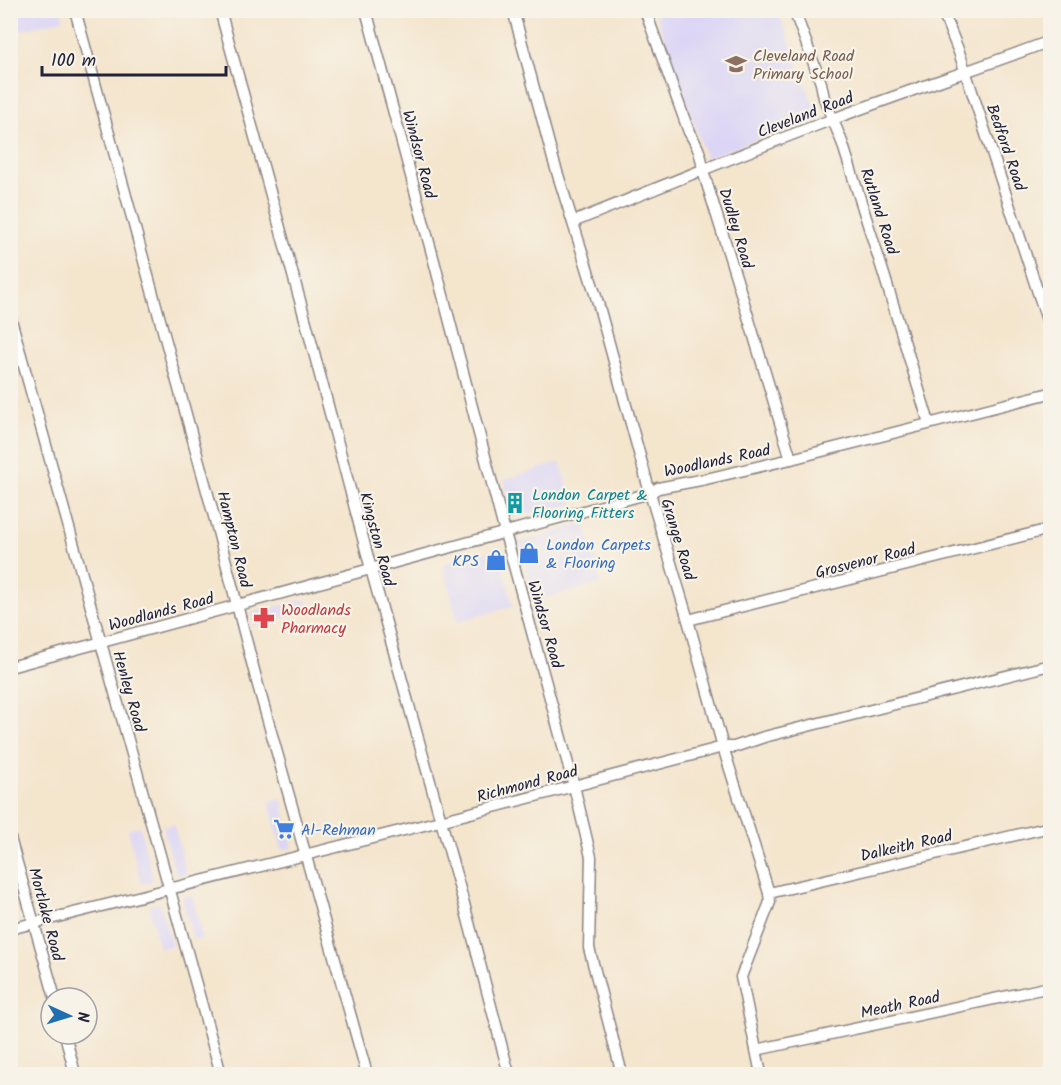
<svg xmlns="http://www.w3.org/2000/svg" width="1061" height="1085" viewBox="0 0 1061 1085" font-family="Kalam,sans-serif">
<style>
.built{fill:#dcd6f6}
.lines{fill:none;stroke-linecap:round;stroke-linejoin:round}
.street-casing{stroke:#8b8484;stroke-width:13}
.street{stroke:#fff;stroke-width:10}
.labels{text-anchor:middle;stroke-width:4.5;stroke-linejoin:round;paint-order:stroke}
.education-label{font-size:16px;fill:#785e54;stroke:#f7f3e8;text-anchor:start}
.street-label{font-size:16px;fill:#22223b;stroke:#f7f3e8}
.culture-label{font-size:16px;fill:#0d838f;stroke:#f7f3e8;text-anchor:start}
.shop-label{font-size:16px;fill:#366cbe;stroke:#f7f3e8;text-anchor:start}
.health-label{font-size:16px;fill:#be3a42;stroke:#f7f3e8;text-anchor:start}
</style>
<rect width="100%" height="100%" fill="#f7f3e8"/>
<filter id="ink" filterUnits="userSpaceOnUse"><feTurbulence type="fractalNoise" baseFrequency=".0167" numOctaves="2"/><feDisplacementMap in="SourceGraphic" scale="12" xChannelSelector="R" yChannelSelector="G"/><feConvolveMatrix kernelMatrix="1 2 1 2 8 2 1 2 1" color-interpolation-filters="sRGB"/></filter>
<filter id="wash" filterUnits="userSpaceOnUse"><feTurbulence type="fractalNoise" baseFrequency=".008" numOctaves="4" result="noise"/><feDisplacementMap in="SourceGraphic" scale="24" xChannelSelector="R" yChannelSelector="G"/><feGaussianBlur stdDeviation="1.35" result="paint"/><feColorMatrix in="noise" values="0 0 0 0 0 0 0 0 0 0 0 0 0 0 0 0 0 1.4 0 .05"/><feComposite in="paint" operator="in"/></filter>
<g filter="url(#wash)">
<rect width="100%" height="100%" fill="#f4e5cd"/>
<g class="built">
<polygon points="11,10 61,11 64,19 11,33"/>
<polygon points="655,11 778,11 818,117 706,158"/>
<polygon points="560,462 573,504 511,517 504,480"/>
<polygon points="585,523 601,583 535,601 519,543"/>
<polygon points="498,549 513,606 458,622 443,564"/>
<polygon points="306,599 309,610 253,626 251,613"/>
<polygon points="281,798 293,847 282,850 269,802"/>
<polygon points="174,824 186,873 176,876 163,827"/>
<polygon points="140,826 153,881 141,884 128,829"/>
<polygon points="192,895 202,938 193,939 182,897"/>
<polygon points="160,903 172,945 159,949 149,905"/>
</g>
</g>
<g filter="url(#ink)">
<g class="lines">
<defs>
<g id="street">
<polyline points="75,10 215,520 256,678 367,1074"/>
<polyline points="220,10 307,326 371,569 463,900 509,1074"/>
<polyline points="366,10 434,261 505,533 574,786 591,857 589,948 622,1074"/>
<polyline points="513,10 553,159 598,303 650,493 688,620 723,747 769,893 770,902 741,977 761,1074"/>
<path d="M645,10L689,132C697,145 702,155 703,171L741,293L791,459"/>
<polyline points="794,10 821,83 824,98 842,142 885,278 929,423"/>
<polyline points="942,10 959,52 1050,329"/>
<path d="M573,222C660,187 747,151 836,118C907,91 979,68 1050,41"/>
<polyline points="10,316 221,1074"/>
<polyline points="688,620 1050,529"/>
<polyline points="10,667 650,493 658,488 706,479 791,459 1050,393"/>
<polyline points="10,838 55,998"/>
<polyline points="769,893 1050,827"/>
<polyline points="10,929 440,821 723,747 734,747 764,737 1050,665"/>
<polyline points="65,1034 75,1074"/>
<polyline points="756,1050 1050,987"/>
</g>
</defs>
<use href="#street" class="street-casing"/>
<use href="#street" class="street"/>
</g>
</g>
<defs>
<symbol id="school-bare" viewBox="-9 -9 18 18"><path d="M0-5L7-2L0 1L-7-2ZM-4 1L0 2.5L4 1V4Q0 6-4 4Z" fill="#8d6e63" stroke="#f7f3e8" stroke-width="2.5" paint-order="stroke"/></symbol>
<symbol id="building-bare" viewBox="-9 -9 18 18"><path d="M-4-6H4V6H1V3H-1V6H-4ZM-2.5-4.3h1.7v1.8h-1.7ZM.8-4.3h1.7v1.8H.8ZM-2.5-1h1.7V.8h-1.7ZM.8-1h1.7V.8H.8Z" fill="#0f9aa8" stroke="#f7f3e8" stroke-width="2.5" paint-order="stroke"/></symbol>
<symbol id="shop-bare" viewBox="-9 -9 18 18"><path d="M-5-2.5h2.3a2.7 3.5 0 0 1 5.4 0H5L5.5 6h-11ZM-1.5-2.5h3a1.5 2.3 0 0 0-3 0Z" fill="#3f7fe0" stroke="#f7f3e8" stroke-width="2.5" paint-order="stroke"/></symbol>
<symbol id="pharmacy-bare" viewBox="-9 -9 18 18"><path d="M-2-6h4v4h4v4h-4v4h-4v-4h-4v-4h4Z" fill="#e0444e" stroke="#f7f3e8" stroke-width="2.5" paint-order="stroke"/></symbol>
<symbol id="supermarket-bare" viewBox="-9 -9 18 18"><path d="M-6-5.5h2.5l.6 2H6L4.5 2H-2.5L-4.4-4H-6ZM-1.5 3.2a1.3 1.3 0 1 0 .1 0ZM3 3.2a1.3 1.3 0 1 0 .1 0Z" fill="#3f7fe0" stroke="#f7f3e8" stroke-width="2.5" paint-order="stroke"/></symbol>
</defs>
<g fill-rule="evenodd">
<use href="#school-bare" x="721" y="49" width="30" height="30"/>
<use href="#building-bare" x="500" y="488" width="30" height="30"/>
<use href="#shop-bare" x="514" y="538" width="30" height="30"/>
<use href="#shop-bare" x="481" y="545" width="30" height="30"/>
<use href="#pharmacy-bare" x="249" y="603" width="30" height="30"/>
<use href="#supermarket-bare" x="269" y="814" width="30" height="30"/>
</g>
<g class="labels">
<g class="education-label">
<text x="753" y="61">Cleveland Road<tspan x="753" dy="18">Primary School</tspan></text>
</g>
<g class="street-label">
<text transform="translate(805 114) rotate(-21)" y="6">Cleveland Road</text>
<text transform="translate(1007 147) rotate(71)" y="6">Bedford Road</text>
<text transform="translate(420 154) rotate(75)" y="6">Windsor Road</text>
<text transform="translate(880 211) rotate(72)" y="6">Rutland Road</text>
<text transform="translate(737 228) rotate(73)" y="6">Dudley Road</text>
<text transform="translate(717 460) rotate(-12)" y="6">Woodlands Road</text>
<text transform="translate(235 539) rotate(76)" y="6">Hampton Road</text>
<text transform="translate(378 539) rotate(75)" y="6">Kingston Road</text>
<text transform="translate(679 539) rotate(73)" y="6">Grange Road</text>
<text transform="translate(865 560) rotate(-14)" y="6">Grosvenor Road</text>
<text transform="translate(161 611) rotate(-15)" y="6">Woodlands Road</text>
<text transform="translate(546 624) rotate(74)" y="6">Windsor Road</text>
<text transform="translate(130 691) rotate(74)" y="6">Henley Road</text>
<text transform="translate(527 783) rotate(-15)" y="6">Richmond Road</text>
<text transform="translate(906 845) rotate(-13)" y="6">Dalkeith Road</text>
<text transform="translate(47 914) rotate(75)" y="6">Mortlake Road</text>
<text transform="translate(900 1004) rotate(-12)" y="6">Meath Road</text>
</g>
<g class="culture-label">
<text x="532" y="500">London Carpet &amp;<tspan x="532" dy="18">Flooring Fitters</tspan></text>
</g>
<g class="shop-label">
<text x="546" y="550">London Carpets<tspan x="546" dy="18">&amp; Flooring</tspan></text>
<text x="479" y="566" text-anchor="end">KPS</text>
<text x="301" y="835">Al-Rehman</text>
</g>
<g class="health-label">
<text x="281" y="615">Woodlands<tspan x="281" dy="18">Pharmacy</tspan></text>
</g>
</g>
<rect width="1061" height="1085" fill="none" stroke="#f7f3e8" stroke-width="36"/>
<g transform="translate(69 1016) rotate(94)"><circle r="28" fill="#f7f3e8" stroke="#a29fa3" stroke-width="1.5"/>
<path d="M0-4.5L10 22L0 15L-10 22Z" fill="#1f6fb2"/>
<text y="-9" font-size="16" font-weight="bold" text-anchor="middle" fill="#22223b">N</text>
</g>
<path d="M42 66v9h184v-9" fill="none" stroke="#22223b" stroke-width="3"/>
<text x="51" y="66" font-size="18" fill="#22223b" stroke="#f7f3e8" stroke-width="4.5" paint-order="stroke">100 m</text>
</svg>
